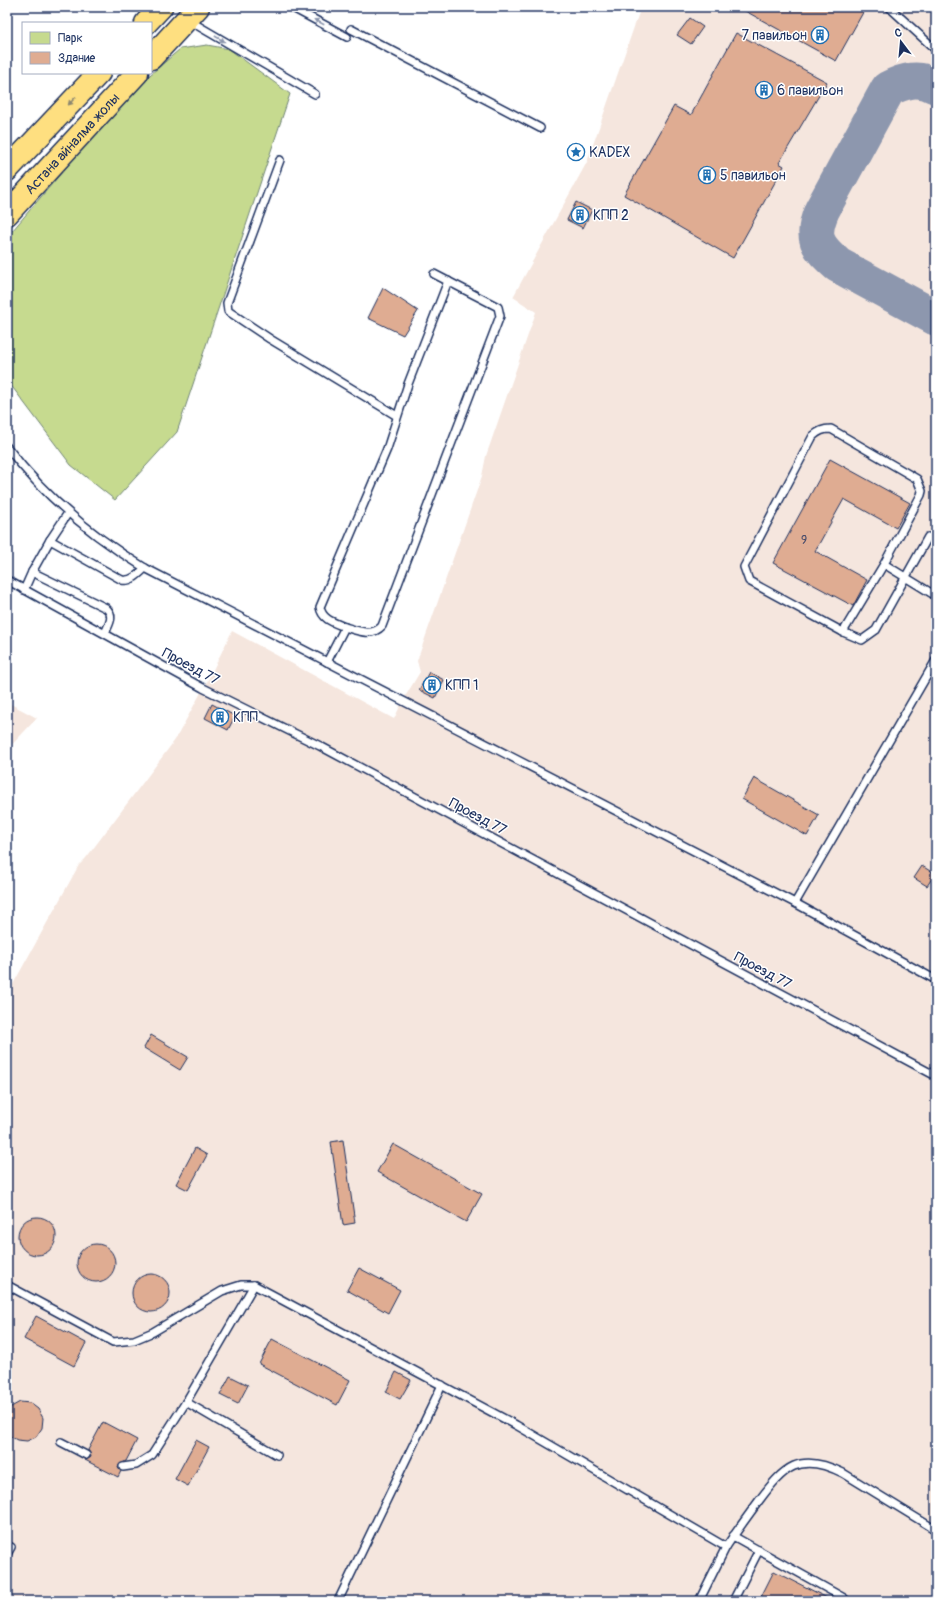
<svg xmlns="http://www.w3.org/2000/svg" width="943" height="1608" viewBox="0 0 943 1608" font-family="Pangolin,sans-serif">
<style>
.built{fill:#f5e6de}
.green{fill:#c6da8f;stroke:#708476}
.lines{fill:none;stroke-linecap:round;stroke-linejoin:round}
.taxiway{stroke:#8d97ae;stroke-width:36}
.building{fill:#dfac92;stroke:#1b2f5e}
.service-casing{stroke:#1b2f5e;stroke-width:10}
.trunk-casing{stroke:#1b2f5e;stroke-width:25}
.service{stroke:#fff;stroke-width:7}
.trunk{stroke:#fedf80;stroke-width:22}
.oneway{fill:#8d97ae}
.oneway2{fill:#8c876f}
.labels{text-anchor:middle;stroke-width:3;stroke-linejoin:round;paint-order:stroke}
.number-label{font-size:12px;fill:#4c4e6b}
.poi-label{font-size:14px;fill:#1b2f5e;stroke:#fff;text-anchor:start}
.street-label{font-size:14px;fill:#1b2f5e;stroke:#fff}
</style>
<rect width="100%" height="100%" fill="#fff"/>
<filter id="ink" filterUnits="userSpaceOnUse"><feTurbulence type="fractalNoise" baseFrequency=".025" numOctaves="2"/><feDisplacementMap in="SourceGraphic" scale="8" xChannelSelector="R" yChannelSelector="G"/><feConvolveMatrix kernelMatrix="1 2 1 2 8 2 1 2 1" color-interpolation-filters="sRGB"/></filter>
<g filter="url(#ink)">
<g class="built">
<polygon points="641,7 921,7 936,17 936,1601 7,1601 7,995 79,865 86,858 175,740 209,678 232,631 394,719 403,700 420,672 417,661 482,476 486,456 536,312 513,297 587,162"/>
<polygon points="7,702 37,718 7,750"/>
</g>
<polygon class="green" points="207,45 229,49 290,94 177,432 115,500 71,465 7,380 7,237 129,93 180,49"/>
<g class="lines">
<path class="taxiway" d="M936,86C919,77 905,80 888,89L822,210C810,238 817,246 838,265L936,318"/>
</g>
<g class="building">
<polygon points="738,7 866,7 836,61"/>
<polygon points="690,18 703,27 691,44 677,35"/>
<polygon points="736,33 827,82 779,163 784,166 733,258 624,195 674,106 691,115"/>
<polygon points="576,202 592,210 583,228 567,220"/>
<polygon points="383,288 418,311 403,335 368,318"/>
<polygon points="830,459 910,503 896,528 844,499 815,551 867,580 853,606 773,563"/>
<polygon points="429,672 444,680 435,698 419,690"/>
<polygon points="212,704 235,716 228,730 205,718"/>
<polygon points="754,778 819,815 807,836 742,799"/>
<polygon points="922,866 935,874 927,886 914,878"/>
<polygon points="151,1035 188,1057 180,1070 144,1048"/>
<polygon points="343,1140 355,1223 343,1225 331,1142"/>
<polygon points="393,1144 482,1194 466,1222 377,1172"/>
<polygon points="195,1148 207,1155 188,1190 176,1184"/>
<circle cx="37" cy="1236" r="19"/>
<circle cx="96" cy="1263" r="19"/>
<polygon points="359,1268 400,1290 388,1313 347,1290"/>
<circle cx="151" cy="1293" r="19"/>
<polygon points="36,1316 86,1343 74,1366 24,1339"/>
<polygon points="272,1339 350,1380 337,1405 259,1364"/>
<polygon points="396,1372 411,1380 400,1399 386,1392"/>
<polygon points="230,1376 248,1385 238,1404 220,1395"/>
<polygon points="20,1402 30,1403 38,1409 43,1418 42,1428 36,1437 27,1441 17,1440 8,1435 7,1432 7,1412 11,1407"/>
<polygon points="103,1422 137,1440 126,1461 119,1465 118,1468 121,1471 118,1477 85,1460 88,1459 91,1457 90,1453 88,1450"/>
<polygon points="196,1440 209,1447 188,1486 175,1479"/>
<polygon points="774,1571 833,1601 759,1601"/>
</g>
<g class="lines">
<defs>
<g id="service">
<polyline points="291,7 347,37"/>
<polyline points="889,7 936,50"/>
<polyline points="188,20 315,94"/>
<polyline points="351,29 540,128"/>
<polyline points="280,160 227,303 228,311 270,339 397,416"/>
<path d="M7,447C45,497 92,536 145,568L795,903L936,980"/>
<polyline points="50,540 68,513"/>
<path d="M884,564L843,632L749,581L744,567L813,436C819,431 823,429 831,429L917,479L922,491L921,495L884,564L936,596"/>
<polyline points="7,580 203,688 320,746 936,1076"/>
<polyline points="24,590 32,572"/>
<path d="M345,627C358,631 372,637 382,626L500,316L498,307L434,274"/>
<polyline points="843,632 862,640 876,630 928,537"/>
<path d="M105,633C109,624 115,616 106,608L32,572L50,540L122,580C131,582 139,574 145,568"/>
<path d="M327,662L345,627C335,623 322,620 320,607L387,449L408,384L448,281"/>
<polyline points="795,903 936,660"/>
<polyline points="7,1285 113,1342 134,1340 153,1332 222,1291 241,1285 254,1285 516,1425 726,1547 699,1601"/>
<polyline points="186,1402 277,1455"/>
<polyline points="61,1442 86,1455"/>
<polyline points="123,1467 136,1465 152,1455 186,1402 254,1285"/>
<polyline points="733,1536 844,1598 846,1601"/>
<path d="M726,1547C736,1532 747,1517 758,1502C784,1467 799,1451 843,1473L936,1530"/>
<polyline points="7,1554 11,1547"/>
<polyline points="338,1601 442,1385"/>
<polyline points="733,1601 759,1550"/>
</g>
<g id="trunk">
<polyline points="146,23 161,7"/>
<polyline points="151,58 198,7"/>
<polyline points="7,170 99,73"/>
<path id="s1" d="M7,214L137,73"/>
</g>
</defs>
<use href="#service" class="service-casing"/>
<use href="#trunk" class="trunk-casing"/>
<use href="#service" class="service"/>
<use href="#trunk" class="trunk"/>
</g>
<defs><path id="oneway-solid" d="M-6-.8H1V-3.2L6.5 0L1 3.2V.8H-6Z"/></defs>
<g class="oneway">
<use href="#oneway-solid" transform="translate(319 22) rotate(-152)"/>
<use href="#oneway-solid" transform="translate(220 39) rotate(30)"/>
</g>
<use class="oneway2" href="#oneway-solid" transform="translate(72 101) rotate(133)"/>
</g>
<defs>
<symbol id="building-ring" viewBox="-11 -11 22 22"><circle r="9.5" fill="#fff" stroke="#1f6fb2" stroke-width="1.5"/><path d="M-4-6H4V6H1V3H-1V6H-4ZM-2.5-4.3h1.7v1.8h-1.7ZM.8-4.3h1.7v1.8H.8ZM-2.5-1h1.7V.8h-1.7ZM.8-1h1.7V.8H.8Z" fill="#1f6fb2"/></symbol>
<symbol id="sight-ring" viewBox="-11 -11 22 22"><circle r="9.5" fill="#fff" stroke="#1f6fb2" stroke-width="1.5"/><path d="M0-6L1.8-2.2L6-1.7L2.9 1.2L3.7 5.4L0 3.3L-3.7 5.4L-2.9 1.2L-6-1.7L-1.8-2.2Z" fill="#1f6fb2"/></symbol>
</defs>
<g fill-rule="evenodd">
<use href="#building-ring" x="810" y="25" width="20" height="20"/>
<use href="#building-ring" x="754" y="80" width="20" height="20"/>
<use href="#sight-ring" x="566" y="142" width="20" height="20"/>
<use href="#building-ring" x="697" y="165" width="20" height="20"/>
<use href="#building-ring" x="570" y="205" width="20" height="20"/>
<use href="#building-ring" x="422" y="675" width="20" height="20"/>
<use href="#building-ring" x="210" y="707" width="20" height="20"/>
</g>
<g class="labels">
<g class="number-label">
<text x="804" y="544">9</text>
</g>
<g class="poi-label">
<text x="807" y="40" text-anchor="end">7 павильон</text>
<text x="777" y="95">6 павильон</text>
<text x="589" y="157">KADEX</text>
<text x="720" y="180">5 павильон</text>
<text x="593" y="220">КПП 2</text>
<text x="445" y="690">КПП 1</text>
<text x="233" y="722">КПП</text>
</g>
<g class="street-label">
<text dy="5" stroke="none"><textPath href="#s1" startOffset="96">Астана айналма жолы</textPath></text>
<text transform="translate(191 666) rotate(28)" y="5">Проезд 77</text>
<text transform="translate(478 816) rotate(28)" y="5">Проезд 77</text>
<text transform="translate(763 970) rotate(28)" y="5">Проезд 77</text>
</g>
</g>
<rect width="943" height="1608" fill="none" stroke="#fff" stroke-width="24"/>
<rect x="12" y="12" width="919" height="1584" fill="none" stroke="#1b2f5e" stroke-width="1.5" filter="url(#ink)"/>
<rect x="22" y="22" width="130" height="52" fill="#ffffff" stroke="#a4acbf"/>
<rect x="30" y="32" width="20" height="12" fill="#c6da8f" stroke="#a4acbf"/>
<text x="58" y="42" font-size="12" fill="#1b2f5e">Парк</text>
<rect x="30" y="52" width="20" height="12" fill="#dfac92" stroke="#a4acbf"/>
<text x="58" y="62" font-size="12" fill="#1b2f5e">Здание</text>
<g transform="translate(901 42) rotate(344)" stroke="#ffffff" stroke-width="3" paint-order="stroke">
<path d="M0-3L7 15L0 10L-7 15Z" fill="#1b2f5e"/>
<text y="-6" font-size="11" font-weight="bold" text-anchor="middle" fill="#1b2f5e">С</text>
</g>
</svg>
